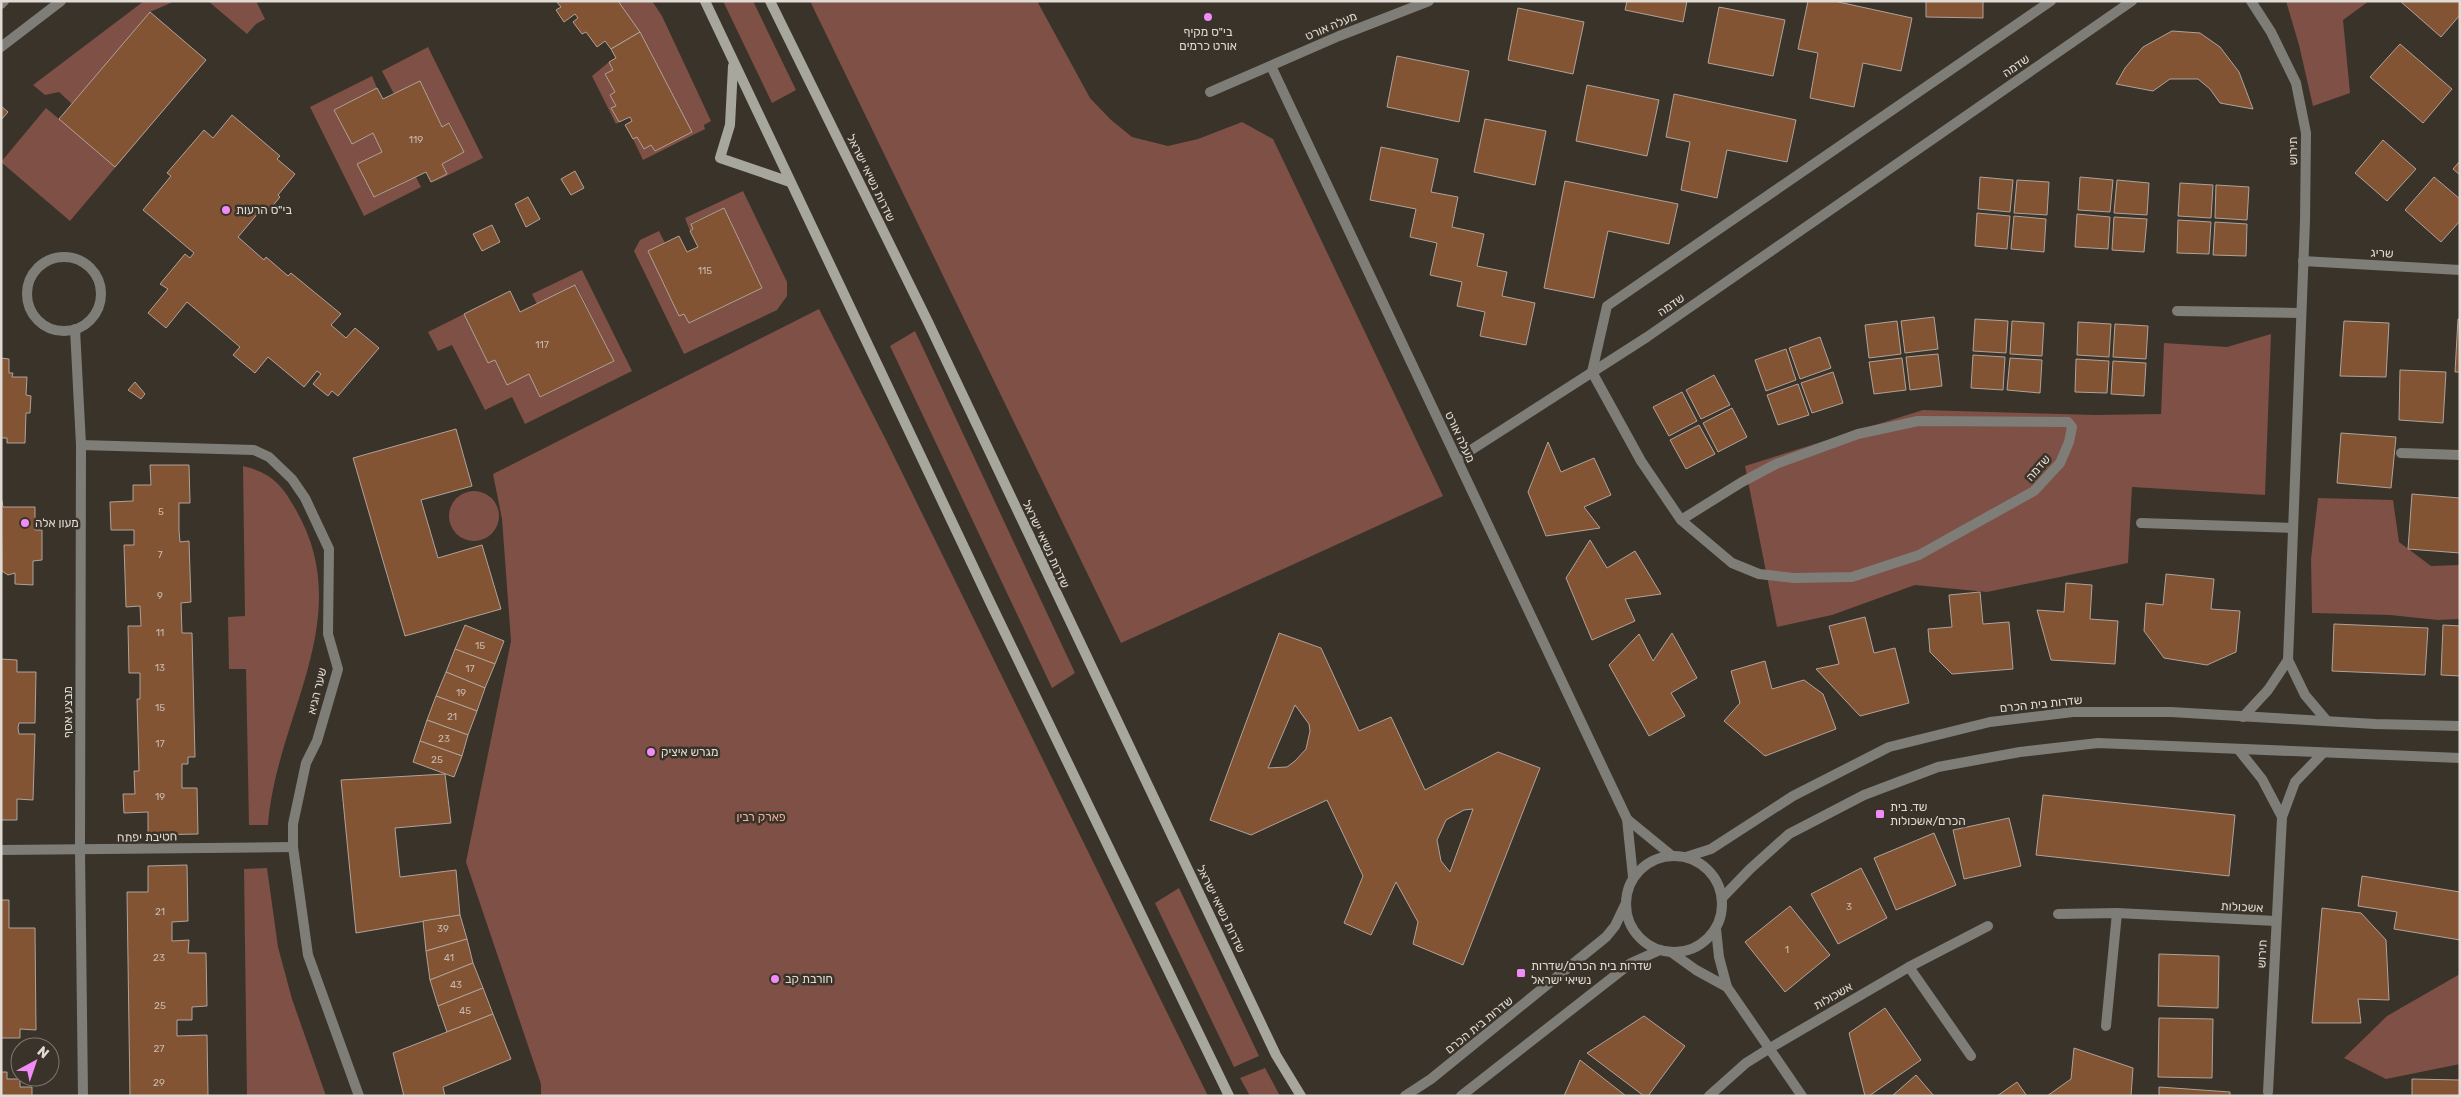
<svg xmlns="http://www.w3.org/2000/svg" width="2461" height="1097" viewBox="0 0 2461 1097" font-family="Rubik,'Noto Sans Hebrew',sans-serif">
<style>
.green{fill:#7e5046}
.building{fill:#825434;stroke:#b0a29a;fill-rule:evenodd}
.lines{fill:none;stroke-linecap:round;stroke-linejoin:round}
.service{stroke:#7e7d78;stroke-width:10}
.minor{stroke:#7e7d78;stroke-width:10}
.tertiary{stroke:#7e7d78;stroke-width:10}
.secondary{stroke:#a8a79d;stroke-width:10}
.poi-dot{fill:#f18bf5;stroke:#3a3329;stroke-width:2}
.labels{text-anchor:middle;stroke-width:5;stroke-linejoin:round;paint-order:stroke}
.number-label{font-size:10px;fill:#c8b9ad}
.street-label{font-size:12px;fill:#e0dbd5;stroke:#3a3329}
.poi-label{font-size:12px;fill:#e0dbd5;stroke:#3a3329;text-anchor:start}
.park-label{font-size:12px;fill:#f5afa0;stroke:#3a3329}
</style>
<rect width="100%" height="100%" fill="#3a3329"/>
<g class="green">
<polygon points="144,1 175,1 150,12 206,60 70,221 1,162 46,108 59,119 72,104 59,92 45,95 33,85"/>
<polygon points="208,1 256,1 265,19 256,24 247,34"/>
<polygon points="618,1 652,1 662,16 711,121 704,125 705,129 643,160 633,139 637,137 644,149 651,145 655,151 692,132"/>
<polygon points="723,1 753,1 796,90 772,103"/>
<polygon points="810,1 1037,1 1090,98 1110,119 1132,137 1168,146 1198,139 1242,122 1273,139 1443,496 1121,643"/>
<polygon points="2286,1 2369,1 2343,20 2350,93 2313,106 2299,45"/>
<polygon points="428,47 483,158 432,183 447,174 442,164 464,152 450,123 442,127 420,82 394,94 382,71"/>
<polygon points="609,62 613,70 605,74 615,92 610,95 616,106 611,108 619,122 616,124 592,76"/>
<polygon points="372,76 377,88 334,110 352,143 373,133 382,152 357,164 375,197 416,177 421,187 364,216 310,107"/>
<polygon points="743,191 787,282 787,296 777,310 684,354 634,251 640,240 659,231 665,243 648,251 679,316 684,314 689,323 762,288 724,208 691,223 693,229 690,231 685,218"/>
<polygon points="582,270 632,371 525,424 512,397 485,410 452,345 438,351 428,332 464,314 488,363 495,360 507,384 529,374 541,397 614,361 576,285 537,304 532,294"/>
<polygon points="819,309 887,442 1208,1096 541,1096 541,1084 466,862 511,641 502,519 493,474"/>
<polygon points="915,331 1075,673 1052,688 890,346"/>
<polygon points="2271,334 2265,495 2132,487 2128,563 1987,592 1915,585 1832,615 1777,627 1745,466 1923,410 2096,415 2161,414 2164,343 2227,347"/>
<path d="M243,466C272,473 282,485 296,510C358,618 276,716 268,825H249L246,669H229L228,617L245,616Z"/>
<circle cx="474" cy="516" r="25"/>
<polygon points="2318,498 2393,500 2399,542 2431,566 2460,565 2460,619 2438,620 2390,615 2312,613 2311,559"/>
<polygon points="267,868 278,947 292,999 326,1096 247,1096 244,869"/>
<polygon points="1179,888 1259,1056 1234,1067 1155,903"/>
<polygon points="2460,974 2460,1064 2386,1079 2344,1058 2387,1016"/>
<polygon points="1265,1068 1280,1096 1250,1096 1240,1078"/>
</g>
<g class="building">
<polygon points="556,1 618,1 640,32 611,49 605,41 597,47 586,32 582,34 573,22 578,18 575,14 564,22 556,10 561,7"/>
<polygon points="1627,1 1687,1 1683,22 1625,10"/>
<polygon points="1808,1 1834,1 1912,18 1901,71 1863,63 1854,107 1810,98 1818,53 1798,49"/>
<polygon points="1926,1 1983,1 1983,18 1926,17"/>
<polygon points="2400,1 2460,1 2460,15 2441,37"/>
<polygon points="1719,7 1785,20 1773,76 1708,63"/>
<polygon points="1518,8 1584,22 1573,74 1508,60"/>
<polygon points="150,12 206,60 115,167 59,119"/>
<polygon points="2172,31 2200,33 2220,47 2239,72 2253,109 2220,103 2210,89 2198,79 2170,79 2153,91 2116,84 2125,68 2143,47"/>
<polygon points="640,32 692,132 655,151 651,145 644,149 637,137 633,139 625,125 632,121 630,117 619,122 611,108 616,106 610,95 615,92 605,74 613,70 609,62 616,58 611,49"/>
<polygon points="2400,44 2452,89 2423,123 2370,77"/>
<polygon points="1397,56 1469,71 1459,122 1387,107"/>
<polygon points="420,81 442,127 449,123 464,152 442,164 447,174 431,182 426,172 374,197 357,164 382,152 373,133 352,144 334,110 377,88 383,99"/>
<polygon points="1587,85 1659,100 1647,156 1576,141"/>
<polygon points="1674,94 1796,120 1787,162 1727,150 1717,198 1681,190 1690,142 1666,137"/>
<polygon points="1,106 8,112 1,120"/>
<polygon points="232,115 280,156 277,159 295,174 278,195 280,197 265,215 260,211 238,237 264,260 266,257 288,276 291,273 341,314 331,325 346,338 355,328 379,348 338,396 332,391 328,396 313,384 321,374 317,371 304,387 268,357 255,373 233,355 240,347 187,302 166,328 148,313 168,289 160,284 185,254 190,258 194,253 143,210 171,176 167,173 204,130 213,138"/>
<polygon points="1485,119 1546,131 1535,185 1474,172"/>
<polygon points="2383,140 2416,169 2387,201 2355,173"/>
<polygon points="1381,147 1438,159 1431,192 1458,197 1452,227 1484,234 1477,266 1507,272 1502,296 1535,303 1526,345 1480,336 1485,312 1457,306 1462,282 1430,275 1437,243 1410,237 1416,209 1370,200"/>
<polygon points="2460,161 2460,175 2453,169"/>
<polygon points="575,171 584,188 571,195 561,179"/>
<polygon points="1980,177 2013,180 2010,212 1978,209"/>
<polygon points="2080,177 2113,180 2110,212 2078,210"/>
<polygon points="2434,177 2460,199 2460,221 2441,242 2405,210"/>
<polygon points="2017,180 2049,182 2047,215 2014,213"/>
<polygon points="2117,180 2149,183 2147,215 2114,213"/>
<polygon points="1565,181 1678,204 1669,244 1608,231 1594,298 1544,288"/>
<polygon points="2180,183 2213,185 2211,218 2178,216"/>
<polygon points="2216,185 2249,187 2247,220 2215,218"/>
<polygon points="528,197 540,219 526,227 515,204"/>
<polygon points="724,208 762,288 689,323 684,314 679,316 648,251 679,236 687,252 698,247 690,231 693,229 691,224"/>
<polygon points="1977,213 2010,216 2007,249 1975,246"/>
<polygon points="2077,214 2110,217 2108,249 2075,247"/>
<polygon points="2014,216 2046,219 2044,252 2011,249"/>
<polygon points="2114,217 2147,219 2144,252 2112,250"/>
<polygon points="2178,220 2211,222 2209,254 2177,253"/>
<polygon points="2215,222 2247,224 2246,256 2213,255"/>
<polygon points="492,225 500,242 482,251 473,234"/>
<polygon points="575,285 614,361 540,397 529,374 507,385 495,360 488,363 464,314 510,291 520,312"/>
<polygon points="1934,317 1938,349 1905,353 1901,321"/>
<polygon points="1975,319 2008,321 2006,353 1973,351"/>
<polygon points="2458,319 2460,319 2460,372 2455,372"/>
<polygon points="1897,321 1901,354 1869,358 1865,325"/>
<polygon points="2012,321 2044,323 2042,356 2010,354"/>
<polygon points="2344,321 2389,323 2386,377 2340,376"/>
<polygon points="2078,322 2111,324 2109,357 2077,355"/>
<polygon points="2115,324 2148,326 2146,359 2113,357"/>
<polygon points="1820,337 1831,368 1800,379 1789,348"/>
<polygon points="1786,349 1796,380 1766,391 1755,360"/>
<polygon points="1938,354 1942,386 1910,390 1906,357"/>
<polygon points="1973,355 2005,357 2003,390 1971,388"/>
<polygon points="1,358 9,359 9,373 13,373 12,377 27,377 26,395 31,396 30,413 26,413 25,443 7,443 7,438 1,438"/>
<polygon points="1902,358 1906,390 1874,394 1869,362"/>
<polygon points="2010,358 2042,360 2040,393 2007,390"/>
<polygon points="2076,359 2109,361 2107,393 2075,392"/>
<polygon points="2113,361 2146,363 2144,396 2111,394"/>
<polygon points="2400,370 2446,372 2443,423 2399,420"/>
<polygon points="1833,372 1843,403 1812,413 1801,383"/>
<polygon points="1714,375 1730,405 1701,419 1686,390"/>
<polygon points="135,382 145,394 141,399 128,390"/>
<polygon points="1798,384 1809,415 1778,425 1767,395"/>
<polygon points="1682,392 1697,421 1669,436 1653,407"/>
<polygon points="1732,408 1747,437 1718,452 1703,423"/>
<polygon points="1699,425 1715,454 1686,469 1670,440"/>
<polygon points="456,429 472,486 421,500 438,558 482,545 501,609 405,636 353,458"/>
<polygon points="2341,433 2396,437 2391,488 2337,483"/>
<polygon points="1548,442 1561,472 1594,458 1611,495 1584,507 1600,528 1546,536 1528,492"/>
<polygon points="150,465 189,465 190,503 179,503 179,531 180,542 189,541 191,602 181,603 182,633 192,633 195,757 188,757 188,764 182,764 182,788 197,788 198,834 148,835 148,812 124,813 123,794 135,794 134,771 139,771 137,699 140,699 140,673 129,673 128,626 141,626 140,606 126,607 124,545 134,545 134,530 111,530 110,502 133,501 133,485 151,485"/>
<polygon points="2412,494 2460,498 2460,553 2408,549"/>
<polygon points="1,496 3,507 35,507 35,530 42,530 42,560 33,561 33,585 15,584 15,573 8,575 2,571"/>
<polygon points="1590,540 1607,568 1635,551 1661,594 1625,599 1635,621 1592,640 1566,578"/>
<polygon points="2166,574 2214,579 2211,609 2240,611 2236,652 2207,665 2164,658 2144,631 2146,603 2163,605"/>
<polygon points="2066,583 2092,585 2090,619 2118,621 2115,664 2051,660 2037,610 2064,612"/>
<polygon points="1980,592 1983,624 2009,622 2013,669 1952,674 1930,652 1928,629 1952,627 1949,595"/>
<polygon points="1865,617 1874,653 1895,648 1909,703 1860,716 1816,669 1839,664 1829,626"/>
<polygon points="2334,624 2428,628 2425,675 2332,671"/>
<polygon points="465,625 504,641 495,664 455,649"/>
<polygon points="2443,625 2460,626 2460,676 2441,675"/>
<path d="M1279,633L1321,648L1359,731L1391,717L1425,790L1498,752L1540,768L1463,965L1413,944L1418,922L1396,882L1371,935L1344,923L1363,876L1327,800L1251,835L1210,820ZM1295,705L1309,724L1310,731L1306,749L1295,761L1287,767L1268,768ZM1473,809L1450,872L1441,861L1437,840L1446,820L1464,810Z"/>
<polygon points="1672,633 1697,678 1671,693 1685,716 1649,736 1609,665 1639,634 1653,661"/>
<polygon points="455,649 495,664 485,688 446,672"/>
<polygon points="1,659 17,660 17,672 36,672 35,723 19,723 18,728 19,734 35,734 33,800 17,799 17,820 1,820"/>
<polygon points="1765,661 1772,689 1804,680 1823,694 1836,729 1765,756 1724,721 1740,703 1731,671"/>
<polygon points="446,672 485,688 477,711 436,696"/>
<polygon points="436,696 477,711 468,735 427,720"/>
<polygon points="427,720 468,735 462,756 420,741"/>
<polygon points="420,741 462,756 454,777 413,762"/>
<polygon points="445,774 451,823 395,828 400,877 456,870 460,915 356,933 341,780"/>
<polygon points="2043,795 2235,815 2229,876 2036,855"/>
<polygon points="2009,818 2021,866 1964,879 1953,830"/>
<polygon points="1934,833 1956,885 1896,910 1874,858"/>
<polygon points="187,865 188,921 172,922 172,941 189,940 188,953 206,953 207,1006 192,1007 192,1020 177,1020 177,1036 207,1035 208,1096 130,1096 127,892 148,892 148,866"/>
<polygon points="1861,868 1887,918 1838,944 1811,894"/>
<polygon points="2362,876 2460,892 2460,940 2394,929 2397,912 2358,906"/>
<polygon points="1,900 9,900 9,928 35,928 36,1030 20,1029 20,1038 1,1038"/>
<polygon points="1790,906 1830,955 1785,992 1745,942"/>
<polygon points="2322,908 2361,913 2386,940 2389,1000 2358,999 2361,1023 2312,1023"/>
<polygon points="460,915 467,939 426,951 423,921"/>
<polygon points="467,939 473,963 430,980 426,951"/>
<polygon points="2159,954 2219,956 2218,1008 2158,1006"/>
<polygon points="473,963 483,988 438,1006 430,980"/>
<polygon points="483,988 493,1014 447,1032 438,1006"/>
<polygon points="1885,1008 1921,1060 1869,1096 1865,1096 1849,1033"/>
<polygon points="493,1014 511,1059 443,1087 445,1096 404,1096 393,1053"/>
<polygon points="1644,1016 1685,1046 1648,1096 1644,1096 1587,1053"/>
<polygon points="2159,1018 2213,1019 2212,1078 2158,1077"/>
<polygon points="2074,1048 2133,1068 2131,1096 2047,1096 2071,1079"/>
<polygon points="1580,1060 1626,1096 1564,1096"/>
<polygon points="1,1072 7,1072 7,1079 20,1079 20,1087 32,1087 32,1096 1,1096"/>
<polygon points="1916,1075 1934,1096 1892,1096"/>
<polygon points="2412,1079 2460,1080 2460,1096 2412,1096"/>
<polygon points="2017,1082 2027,1096 1997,1096"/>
<polygon points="2159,1087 2230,1092 2230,1096 2159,1096"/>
</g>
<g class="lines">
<g class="service">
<polyline points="2177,311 2301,313"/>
<polyline points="2141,523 2293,528"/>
</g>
<g class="minor">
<polyline points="2251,1 2271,32 2296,83 2306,133 2305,221 2288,660"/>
<polyline points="1271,66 1627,819 1633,877"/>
<polyline points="1210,92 1339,36 1429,1"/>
<circle cx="64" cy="294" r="37"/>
<polyline points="2303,261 2460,270"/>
<polyline points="75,329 81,445 80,851 83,1096"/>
<polyline points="81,445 254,450 269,457 292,479 305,498 329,549 328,634 338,669 317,741 306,763 293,824 293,847 308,955 359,1096"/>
<polyline points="2401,453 2460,455"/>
<polyline points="1457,459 1647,337 2132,1"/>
<polyline points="1681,520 1742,482 1776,464 1858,434 1918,421 2068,422 2072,427 2069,442 2060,463 2034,491 1919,555 1852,577 1794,578 1759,574 1732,563 1681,520 1641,461 1592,372 1607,306 2051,1"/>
<polyline points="1627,819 1671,855"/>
<polyline points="1,850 293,847"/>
<polyline points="2058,914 2117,913 2276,921"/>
<polyline points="1716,929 1719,957 1727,987 1802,1096"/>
<polyline points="1671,952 1696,970 1727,987"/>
<polyline points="1909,967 1971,1056"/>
<polyline points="2106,1026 2117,913"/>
<polyline points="2268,1092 2282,817"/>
<polyline points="1709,1096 1746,1063 1770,1048 1909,967 1988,926"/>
</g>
<g class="tertiary">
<polyline points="1,4 4,1"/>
<polyline points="1,47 61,1"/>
<polyline points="2288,660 2305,695 2327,721"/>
<polyline points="2243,717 2268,690 2288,660"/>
<polyline points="2238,749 2262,779 2282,817"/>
<polyline points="2282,817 2295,782 2323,753"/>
<circle cx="1674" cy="904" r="48"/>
<polyline points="1686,857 1711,849 1793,796 1889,747 1990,722 2073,712 2171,712 2375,724 2460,726"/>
<polyline points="1722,898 1750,869 1789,834 1864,795 1938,767 2020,752 2098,743 2460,758"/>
<polyline points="1405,1096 1431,1079 1606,937 1615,926 1625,905"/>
<polyline points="1461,1096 1631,963 1660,950"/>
</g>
<g class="secondary">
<polyline points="705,1 990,602 1229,1096"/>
<polyline points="770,1 928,322 1276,1055 1301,1096"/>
<polyline points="733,66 730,125 720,158 790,182"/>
</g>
</g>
<g class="poi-dot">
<circle cx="1208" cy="17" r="5"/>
<circle cx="226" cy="210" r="5"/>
<circle cx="25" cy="523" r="5"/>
<circle cx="651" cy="752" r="5"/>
<rect x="1875" y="809" width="10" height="10" rx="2.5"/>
<rect x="1516" y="968" width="10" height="10" rx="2.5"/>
<circle cx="775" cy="979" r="5"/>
</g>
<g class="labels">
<g class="number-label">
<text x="416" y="143">119</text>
<text x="705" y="274">115</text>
<text x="542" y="348">117</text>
<text x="161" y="515">5</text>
<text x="160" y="558">7</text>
<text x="160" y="599">9</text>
<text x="160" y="636">11</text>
<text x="480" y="649">15</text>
<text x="160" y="671">13</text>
<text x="470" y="672">17</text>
<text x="461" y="696">19</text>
<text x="160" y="711">15</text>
<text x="452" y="720">21</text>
<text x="444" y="742">23</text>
<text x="160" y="747">17</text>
<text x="437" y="763">25</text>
<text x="160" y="800">19</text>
<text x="1849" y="910">3</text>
<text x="160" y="915">21</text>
<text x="443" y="932">39</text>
<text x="1787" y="953">1</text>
<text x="159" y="961">23</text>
<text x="449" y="961">41</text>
<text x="456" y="988">43</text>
<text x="160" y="1009">25</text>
<text x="465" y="1014">45</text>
<text x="159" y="1052">27</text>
<text x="159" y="1086">29</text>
</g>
<g class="street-label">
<text transform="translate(1331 26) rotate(-23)" y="4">מעלה אורט</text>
<text transform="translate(2016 66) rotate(-35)" y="4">שדמה</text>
<text transform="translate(2293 151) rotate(-91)" y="4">תירוש</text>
<text transform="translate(871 178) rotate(64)" y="4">שדרות נשיאי ישראל</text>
<text transform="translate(2382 253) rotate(3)" y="4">שריג</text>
<text transform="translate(1671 305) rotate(-35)" y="4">שדמה</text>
<text transform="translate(1460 437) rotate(65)" y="4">מעלה אורט</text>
<text transform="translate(2038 468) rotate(-49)" y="4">שדמה</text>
<text transform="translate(1046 544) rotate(65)" y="4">שדרות נשיאי ישראל</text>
<text transform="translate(317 691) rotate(-76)" y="4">שער הגיא</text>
<text transform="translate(2041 704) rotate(-6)" y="4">שדרות בית הכרם</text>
<text transform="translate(68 712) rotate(-90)" y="4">מבצע אסף</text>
<text transform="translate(147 837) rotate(-1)" y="4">חטיבת יפתח</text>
<text transform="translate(2242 907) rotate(3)" y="4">אשכולות</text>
<text transform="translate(1221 909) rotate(64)" y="4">שדרות נשיאי ישראל</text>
<text transform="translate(2262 954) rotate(-87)" y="4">תירוש</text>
<text transform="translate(1833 996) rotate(-30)" y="4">אשכולות</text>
<text transform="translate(1479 1025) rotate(-39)" y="4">שדרות בית הכרם</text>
</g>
<g class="poi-label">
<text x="1208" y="36" text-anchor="middle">בי"ס מקיף<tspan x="1208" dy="14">אורט כרמים</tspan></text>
<text x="236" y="214">בי"ס הרעות</text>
<text x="35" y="527">מעון אלה</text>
<text x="661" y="756">מגרש איציק</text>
<text x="1890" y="811">שד. בית<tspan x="1890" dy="14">הכרם/אשכולות</tspan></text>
<text x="1531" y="970">שדרות בית הכרם/שדרות<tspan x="1531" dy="14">נשיאי ישראל</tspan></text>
<text x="785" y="983">חורבת קב</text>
</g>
<g class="park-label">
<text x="761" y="821">פארק רבין</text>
</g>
</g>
<rect width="2461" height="1097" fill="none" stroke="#e0dbd5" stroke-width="5"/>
<g transform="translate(35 1062) rotate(40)"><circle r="24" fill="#3a3329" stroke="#7c766e"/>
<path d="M0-4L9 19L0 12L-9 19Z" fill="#f18bf5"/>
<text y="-8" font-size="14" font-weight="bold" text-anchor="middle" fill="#e0dbd5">N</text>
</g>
</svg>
